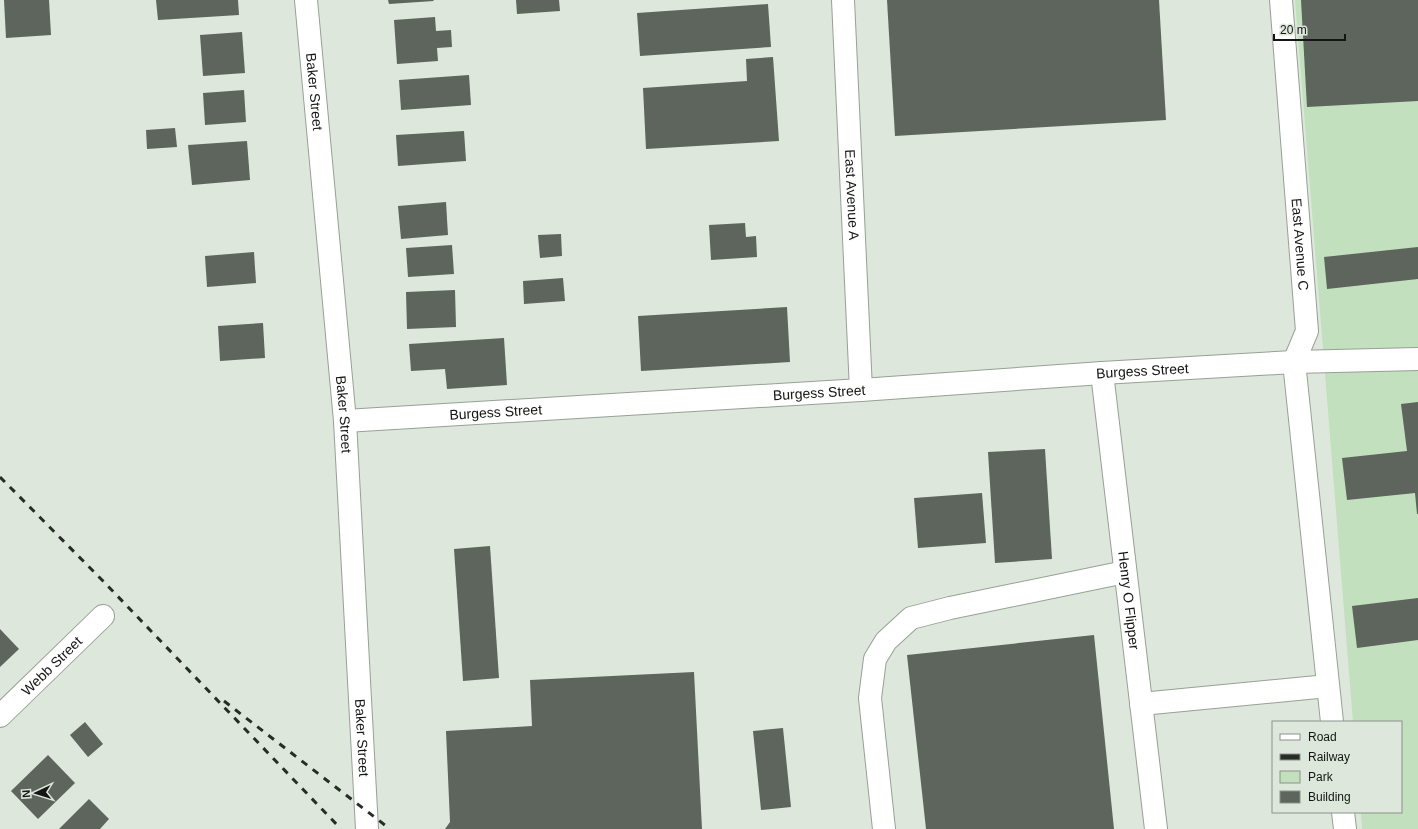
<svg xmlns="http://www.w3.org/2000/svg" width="1418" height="829" viewBox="0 0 1418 829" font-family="Arial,sans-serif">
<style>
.green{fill:#c2dfbe}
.building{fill:#5d655c}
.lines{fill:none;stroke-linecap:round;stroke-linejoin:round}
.minor-casing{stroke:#97a096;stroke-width:24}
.minor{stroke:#fff;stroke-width:22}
.rail{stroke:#282c27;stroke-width:3;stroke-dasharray:7 7;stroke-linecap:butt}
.labels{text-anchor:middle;stroke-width:3;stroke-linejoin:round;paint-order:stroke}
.street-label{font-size:14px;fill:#131612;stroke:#dde7db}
</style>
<rect width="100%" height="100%" fill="#dde7db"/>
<polygon class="green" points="1295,0 1418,0 1418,829 1362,829 1361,812 1401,812 1401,722 1353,722"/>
<g class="building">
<polygon points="4,0 49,0 51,35 6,38"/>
<polygon points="156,0 238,0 239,15 158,20"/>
<polygon points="388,0 433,0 434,1 389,4"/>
<polygon points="516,0 559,0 560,11 517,14"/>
<polygon points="887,0 1159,0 1166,120 895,136"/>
<polygon points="1301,0 1418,0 1418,101 1307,107"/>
<polygon points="768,4 771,47 640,56 637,13"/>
<polygon points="435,17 436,31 451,30 452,47 437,48 438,61 397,64 394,20"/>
<polygon points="242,32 245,73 203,76 200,35"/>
<polygon points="773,57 779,141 646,149 643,88 747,81 746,59"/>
<polygon points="469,75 471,105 401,110 399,80"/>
<polygon points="244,90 246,122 205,125 203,93"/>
<polygon points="175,128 177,147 147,149 146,130"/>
<polygon points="464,131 466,161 398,166 396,135"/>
<polygon points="247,141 250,180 192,185 188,145"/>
<polygon points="446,202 448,235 401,239 398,206"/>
<polygon points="745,223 746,237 756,236 757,257 711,260 709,225"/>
<polygon points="561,234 562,256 540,258 538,235"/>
<polygon points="452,245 454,274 408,277 406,248"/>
<polygon points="1418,247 1418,279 1327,289 1324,257"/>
<polygon points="254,252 256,283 207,287 205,256"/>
<polygon points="563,278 565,301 524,304 523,281"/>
<polygon points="455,290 456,327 407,329 406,292"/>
<polygon points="787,307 790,362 641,371 638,316"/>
<polygon points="263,323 265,358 220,361 218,326"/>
<polygon points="504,338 507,385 447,389 445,369 411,371 409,344"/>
<polygon points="1418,402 1418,514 1417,514 1415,493 1347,500 1342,458 1407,451 1401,404"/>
<polygon points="1045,449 1052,559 995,563 988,452"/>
<polygon points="982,493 986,543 918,548 914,498"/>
<polygon points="490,546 499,678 463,681 454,549"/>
<polygon points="1418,598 1418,640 1357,648 1352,606"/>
<polygon points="0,629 19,649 0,667"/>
<polygon points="1094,635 1114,829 926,829 907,655"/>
<polygon points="694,672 702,829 445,829 450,822 446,731 532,726 530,680"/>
<polygon points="85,722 103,744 88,757 70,735"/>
<polygon points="783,728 791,807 761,810 753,731"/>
<polygon points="48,755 75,783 38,819 11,791"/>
<polygon points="89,799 109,819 100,829 59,829"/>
</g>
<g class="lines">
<defs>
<g id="minor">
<path id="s1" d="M306,0L345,421L367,829"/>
<path id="s2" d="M843,0L861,390"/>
<path id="s3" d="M1281,0L1307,331L1294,362L1332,722"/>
<path id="s4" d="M1102,373L1156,829"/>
<path id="s5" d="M345,421L861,390L1102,373L1294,362L1418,359"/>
<polyline points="1141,704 1328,686"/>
<path id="s6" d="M0,716L103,616"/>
<polyline points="1343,812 1345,829"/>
<polyline points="884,829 870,698 875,659 886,641 911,618 950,608 1125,572"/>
</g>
</defs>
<use href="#minor" class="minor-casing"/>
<use href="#minor" class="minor"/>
<g class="rail">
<polyline points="0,477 103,581 341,829"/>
<polyline points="224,701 390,829"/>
</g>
</g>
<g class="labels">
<g class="street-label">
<text dy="5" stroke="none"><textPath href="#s1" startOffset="92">Baker Street</textPath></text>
<text dy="5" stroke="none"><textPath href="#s2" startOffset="195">East Avenue A</textPath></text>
<text dy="5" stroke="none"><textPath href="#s3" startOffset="245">East Avenue C</textPath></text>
<text dy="5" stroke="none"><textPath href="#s5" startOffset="799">Burgess Street</textPath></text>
<text dy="5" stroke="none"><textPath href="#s5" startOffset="475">Burgess Street</textPath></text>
<text dy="5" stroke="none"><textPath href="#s5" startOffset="151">Burgess Street</textPath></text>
<text dy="5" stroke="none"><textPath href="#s1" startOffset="416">Baker Street</textPath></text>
<text dy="5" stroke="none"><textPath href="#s4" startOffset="229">Henry O Flipper</textPath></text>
<text dy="5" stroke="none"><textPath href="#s6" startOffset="72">Webb Street</textPath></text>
<text dy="5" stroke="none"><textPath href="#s1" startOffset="740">Baker Street</textPath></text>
</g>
</g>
<rect x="1272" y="721" width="130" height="92" fill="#dde7db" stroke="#8c938b"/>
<rect x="1280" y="734" width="20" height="6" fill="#ffffff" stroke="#8c938b"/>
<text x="1308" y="741" font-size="12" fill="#131612">Road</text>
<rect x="1280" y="754" width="20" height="6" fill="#282c27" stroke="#8c938b"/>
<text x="1308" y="761" font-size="12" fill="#131612">Railway</text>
<rect x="1280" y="771" width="20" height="12" fill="#c2dfbe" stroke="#8c938b"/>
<text x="1308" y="781" font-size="12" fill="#131612">Park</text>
<rect x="1280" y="791" width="20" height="12" fill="#5d655c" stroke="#8c938b"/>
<text x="1308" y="801" font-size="12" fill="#131612">Building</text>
<g transform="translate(36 793) rotate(266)" stroke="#dde7db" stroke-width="3" paint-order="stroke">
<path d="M0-3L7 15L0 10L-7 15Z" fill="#131612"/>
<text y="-6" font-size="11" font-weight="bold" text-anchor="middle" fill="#131612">N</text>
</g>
<path d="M1274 34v6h71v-6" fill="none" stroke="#131612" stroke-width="2"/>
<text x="1280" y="34" font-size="12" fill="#131612" stroke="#dde7db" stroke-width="3" paint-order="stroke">20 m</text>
</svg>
